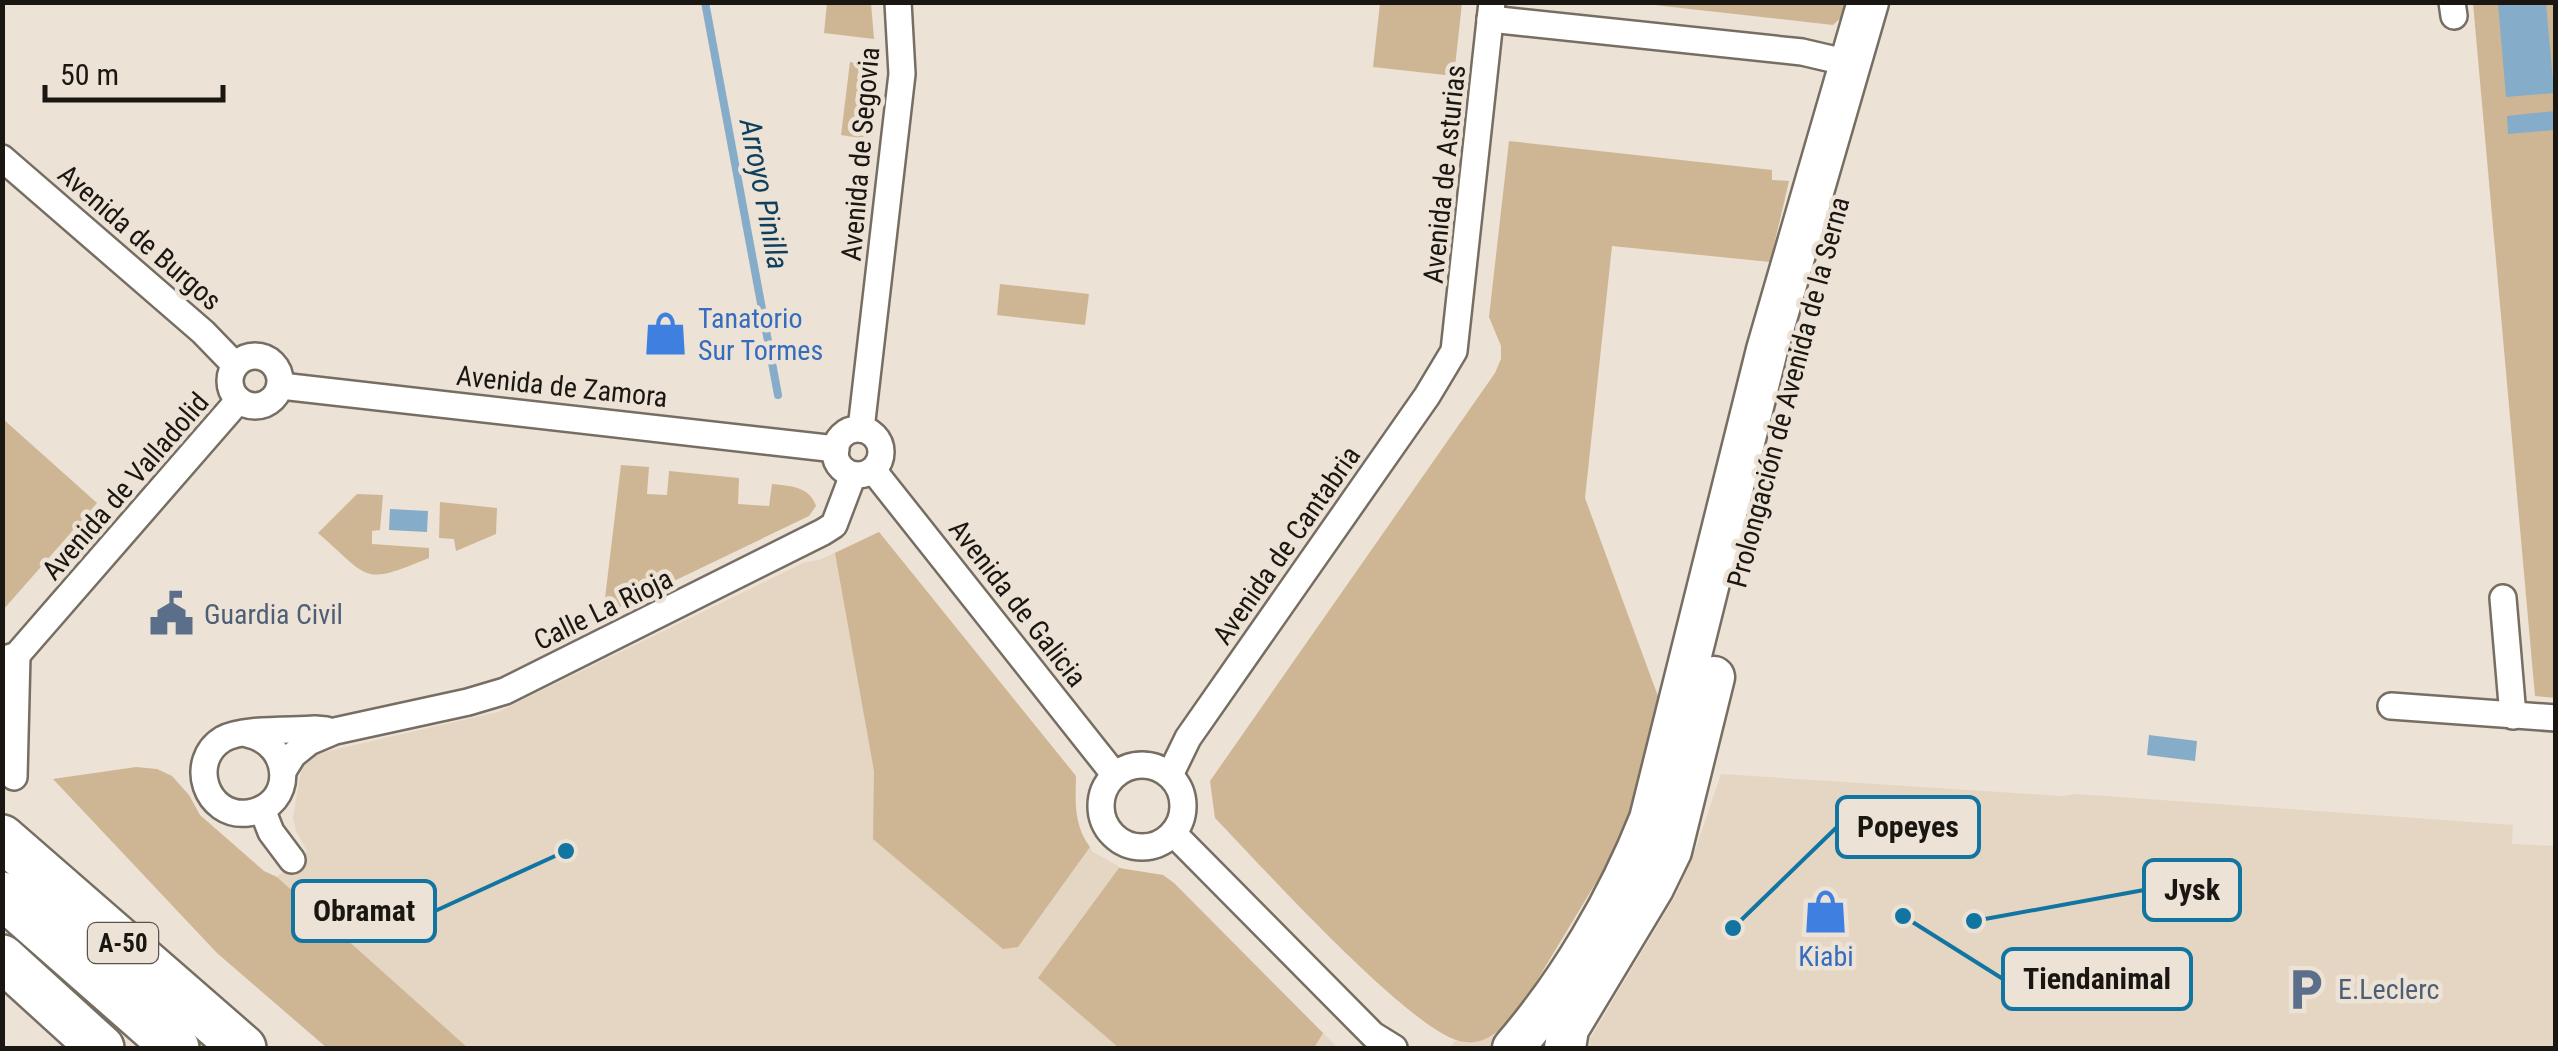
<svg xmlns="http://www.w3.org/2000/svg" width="2558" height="1051" viewBox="0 0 2558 1051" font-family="'Roboto Condensed',sans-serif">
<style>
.built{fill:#e4d6c2}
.green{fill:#ceb694}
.water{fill:#85acc8}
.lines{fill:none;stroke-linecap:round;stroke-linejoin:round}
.stream{stroke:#85acc8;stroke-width:8}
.street-casing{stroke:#766e62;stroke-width:30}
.primary-casing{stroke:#766e62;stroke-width:45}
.highway-casing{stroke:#766e62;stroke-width:50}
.street{stroke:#fff;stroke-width:25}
.primary{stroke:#fff;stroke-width:40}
.highway{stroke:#fff;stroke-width:45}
.labels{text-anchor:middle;stroke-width:9;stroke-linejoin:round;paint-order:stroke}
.shield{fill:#ece2d5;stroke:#59544c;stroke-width:2.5}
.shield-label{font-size:25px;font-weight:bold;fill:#1a1712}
.street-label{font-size:28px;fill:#1a1712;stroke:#ece2d5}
.shop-label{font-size:28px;fill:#366cbe;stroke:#ece2d5;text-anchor:start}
.service-label{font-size:28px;fill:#4e5e75;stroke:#ece2d5;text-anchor:start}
.water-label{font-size:30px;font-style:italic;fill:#0e3f5c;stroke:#ece2d5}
.leader{fill:none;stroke:#1274a1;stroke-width:4}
.callout-dot{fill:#1274a1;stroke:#ece2d5;stroke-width:4}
.callout{fill:#ece2d5;stroke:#1274a1;stroke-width:4}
.callout-label{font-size:30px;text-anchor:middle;font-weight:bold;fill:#1a1712}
</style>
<rect width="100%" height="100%" fill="#ece2d5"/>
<g class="built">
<polygon points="879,532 1076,776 1076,818 1082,837 1093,852 1127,871 1163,875 1174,883 1338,1048 468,1048 277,877 307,851 296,831 293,818 301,771 307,760 320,753 498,712 805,562 819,560"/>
<polygon points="1721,774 2061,796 2077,794 2513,825 2512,844 2555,846 2555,1048 1590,1048 1590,1039 1677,893 1695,851"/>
<polygon points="1508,1023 1579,1048 1450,1048 1455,1041 1468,1043 1487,1038"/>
</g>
<g class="green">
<polygon points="827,3 871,3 874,39 824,33"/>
<polygon points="1380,3 1462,3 1454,76 1373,67"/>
<polygon points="1636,3 1847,2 1847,3 1842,17 1833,25"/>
<polygon points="2473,3 2555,3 2555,698 2535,696"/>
<polygon points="850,62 876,66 867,139 841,135"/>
<path d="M1509,141L1772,170V180L1789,181L1770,262L1612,246L1585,498L1659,699L1631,810L1618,846L1524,1002C1510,1021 1490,1046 1464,1042C1415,1037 1257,861 1215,818L1210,781L1495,373L1501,359V346L1489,317Z"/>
<polygon points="1000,284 1089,294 1085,325 997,315"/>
<polygon points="3,419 97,503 3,610"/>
<path d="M621,465L649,467L647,494L667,495L669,471L739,478L738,504L769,506L772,484C789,486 810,486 816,506L809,516L603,615Z"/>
<path d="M357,494L383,495L380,530L372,531V544L429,548V558C361,586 371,579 318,533Z"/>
<polygon points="440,502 497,508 496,534 456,551 454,539 439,538"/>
<path d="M879,532L1076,776C1075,802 1074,826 1090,847L1018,947L1003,949L873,839L874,771L835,553Z"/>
<polygon points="136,767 157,769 172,776 189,795 200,815 264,871 277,877 468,1048 327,1048 217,953 53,779"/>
<polygon points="1119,868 1163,875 1174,883 1323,1033 1314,1048 1119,1048 1038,978"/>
</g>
<g class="water">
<polygon points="2498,3 2546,3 2554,93 2506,97"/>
<polygon points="2555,111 2555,130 2508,134 2507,116"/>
<polygon points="390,509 428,511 427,532 389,530"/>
<polygon points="2149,735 2197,741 2195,761 2147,755"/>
</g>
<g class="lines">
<polyline class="stream" points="705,2 778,395"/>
<defs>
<g id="street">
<polyline points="2452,2 2454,16"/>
<polyline points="1490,19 1802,52 1849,63"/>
<polyline points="2,158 203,332 235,365"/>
<circle cx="255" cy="381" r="25"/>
<polyline points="281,386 836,449"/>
<polyline points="861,429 902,74 898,2"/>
<circle cx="858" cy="452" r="23"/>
<polyline points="873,470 1114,774"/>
<polyline points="2503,598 2513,716"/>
<polyline points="2,660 17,655 238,401"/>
<polyline points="2391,706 2556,718"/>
<path d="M247,734C293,743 296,806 248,813C206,818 187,761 223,739C242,728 292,731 315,729L326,730"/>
<circle cx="1142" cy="806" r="41"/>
<polyline points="283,771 293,755 309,742 335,731 468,702 505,691 823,532 834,525 853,475"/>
<polyline points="1170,775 1188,738 1427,396 1454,351 1492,2"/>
<polyline points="14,777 17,655"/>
<polyline points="262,809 271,832 292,860"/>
<polyline points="1173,833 1373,1035 1394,1048"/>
</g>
<g id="primary">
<path d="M1513,1048C1569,983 1618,900 1650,819L1767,350L1868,2"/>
<polyline points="1565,1048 1568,1029 1653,888 1671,851 1714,677"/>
</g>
<g id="highway">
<polyline points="2,838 243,1048"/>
<polyline points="2,895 176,1048"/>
<polyline points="2,958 101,1048"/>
</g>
</defs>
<use href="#street" class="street-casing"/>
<use href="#primary" class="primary-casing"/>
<use href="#highway" class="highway-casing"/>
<use href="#street" class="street"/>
<use href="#primary" class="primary"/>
<use href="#highway" class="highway"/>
</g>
<defs>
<symbol id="shop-bare" viewBox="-9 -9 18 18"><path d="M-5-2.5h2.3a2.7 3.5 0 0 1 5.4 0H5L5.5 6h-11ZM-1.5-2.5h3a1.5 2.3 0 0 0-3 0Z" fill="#3f7fe0" stroke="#ece2d5" stroke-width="2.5" paint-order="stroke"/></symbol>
<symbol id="civic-bare" viewBox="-9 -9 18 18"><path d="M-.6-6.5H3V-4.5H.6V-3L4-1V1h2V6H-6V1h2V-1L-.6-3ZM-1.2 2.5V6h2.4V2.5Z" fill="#5c6f8a" stroke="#ece2d5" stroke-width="2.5" paint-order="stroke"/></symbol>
<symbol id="parking-bare" viewBox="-9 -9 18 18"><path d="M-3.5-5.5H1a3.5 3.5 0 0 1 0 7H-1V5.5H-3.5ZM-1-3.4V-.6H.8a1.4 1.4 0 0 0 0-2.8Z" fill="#5c6f8a" stroke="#ece2d5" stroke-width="2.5" paint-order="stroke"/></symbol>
</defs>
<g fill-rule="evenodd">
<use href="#shop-bare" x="634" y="302" width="63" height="63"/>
<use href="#civic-bare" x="140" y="582" width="63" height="63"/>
<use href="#shop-bare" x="1794" y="880" width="63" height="63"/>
<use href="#parking-bare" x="2274" y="958" width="63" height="63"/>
</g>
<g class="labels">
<rect class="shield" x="88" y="923" width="70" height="40" rx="8"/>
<g class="shield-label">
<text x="123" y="952">A-50</text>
</g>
<g class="street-label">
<text transform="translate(860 154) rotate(-85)" y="10">Avenida de Segovia</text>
<text transform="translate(1444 174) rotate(-84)" y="10">Avenida de Asturias</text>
<text transform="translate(140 237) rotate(41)" y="10">Avenida de Burgos</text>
<text transform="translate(562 386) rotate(6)" y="10">Avenida de Zamora</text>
<text transform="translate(1788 392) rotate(-75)" y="10">Prolongación de Avenida de la Serna</text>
<text transform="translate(125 486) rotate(-49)" y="10">Avenida de Valladolid</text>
<text transform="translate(1286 545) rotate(-55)" y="10">Avenida de Cantabria</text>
<text transform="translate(1018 603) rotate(52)" y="10">Avenida de Galicia</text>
<text transform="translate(603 609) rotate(-26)" y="10">Calle La Rioja</text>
</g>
<g class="shop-label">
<text x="698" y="328">Tanatorio<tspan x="698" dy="32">Sur Tormes</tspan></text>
<text x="1826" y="966" text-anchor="middle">Kiabi</text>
</g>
<g class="service-label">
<text x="204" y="624">Guardia Civil</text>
<text x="2338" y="999">E.Leclerc</text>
</g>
<g class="water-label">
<text transform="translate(764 194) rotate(79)" y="10">Arroyo Pinilla</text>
</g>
</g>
<path class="leader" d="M1733 928L1837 827M1974 921L2144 890M566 851L435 911M1903 916L2003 979"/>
<g class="callout-dot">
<circle cx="1733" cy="928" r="10"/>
<circle cx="1974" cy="921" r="10"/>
<circle cx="566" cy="851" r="10"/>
<circle cx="1903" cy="916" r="10"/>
</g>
<g class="callout">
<rect x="1837" y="797" width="142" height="60" rx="10"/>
<rect x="2144" y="860" width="96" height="60" rx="10"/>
<rect x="293" y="881" width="142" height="60" rx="10"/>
<rect x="2003" y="949" width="188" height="60" rx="10"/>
</g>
<g class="callout-label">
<text x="1908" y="837">Popeyes</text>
<text x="2192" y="900">Jysk</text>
<text x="364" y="921">Obramat</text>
<text x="2097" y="989">Tiendanimal</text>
</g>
<rect width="2558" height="1051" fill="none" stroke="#1a1712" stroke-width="10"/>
<path d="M45 85v15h178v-15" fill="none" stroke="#1a1712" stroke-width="5"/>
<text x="60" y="85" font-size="30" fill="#1a1712" stroke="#ece2d5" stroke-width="8" paint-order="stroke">50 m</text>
</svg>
